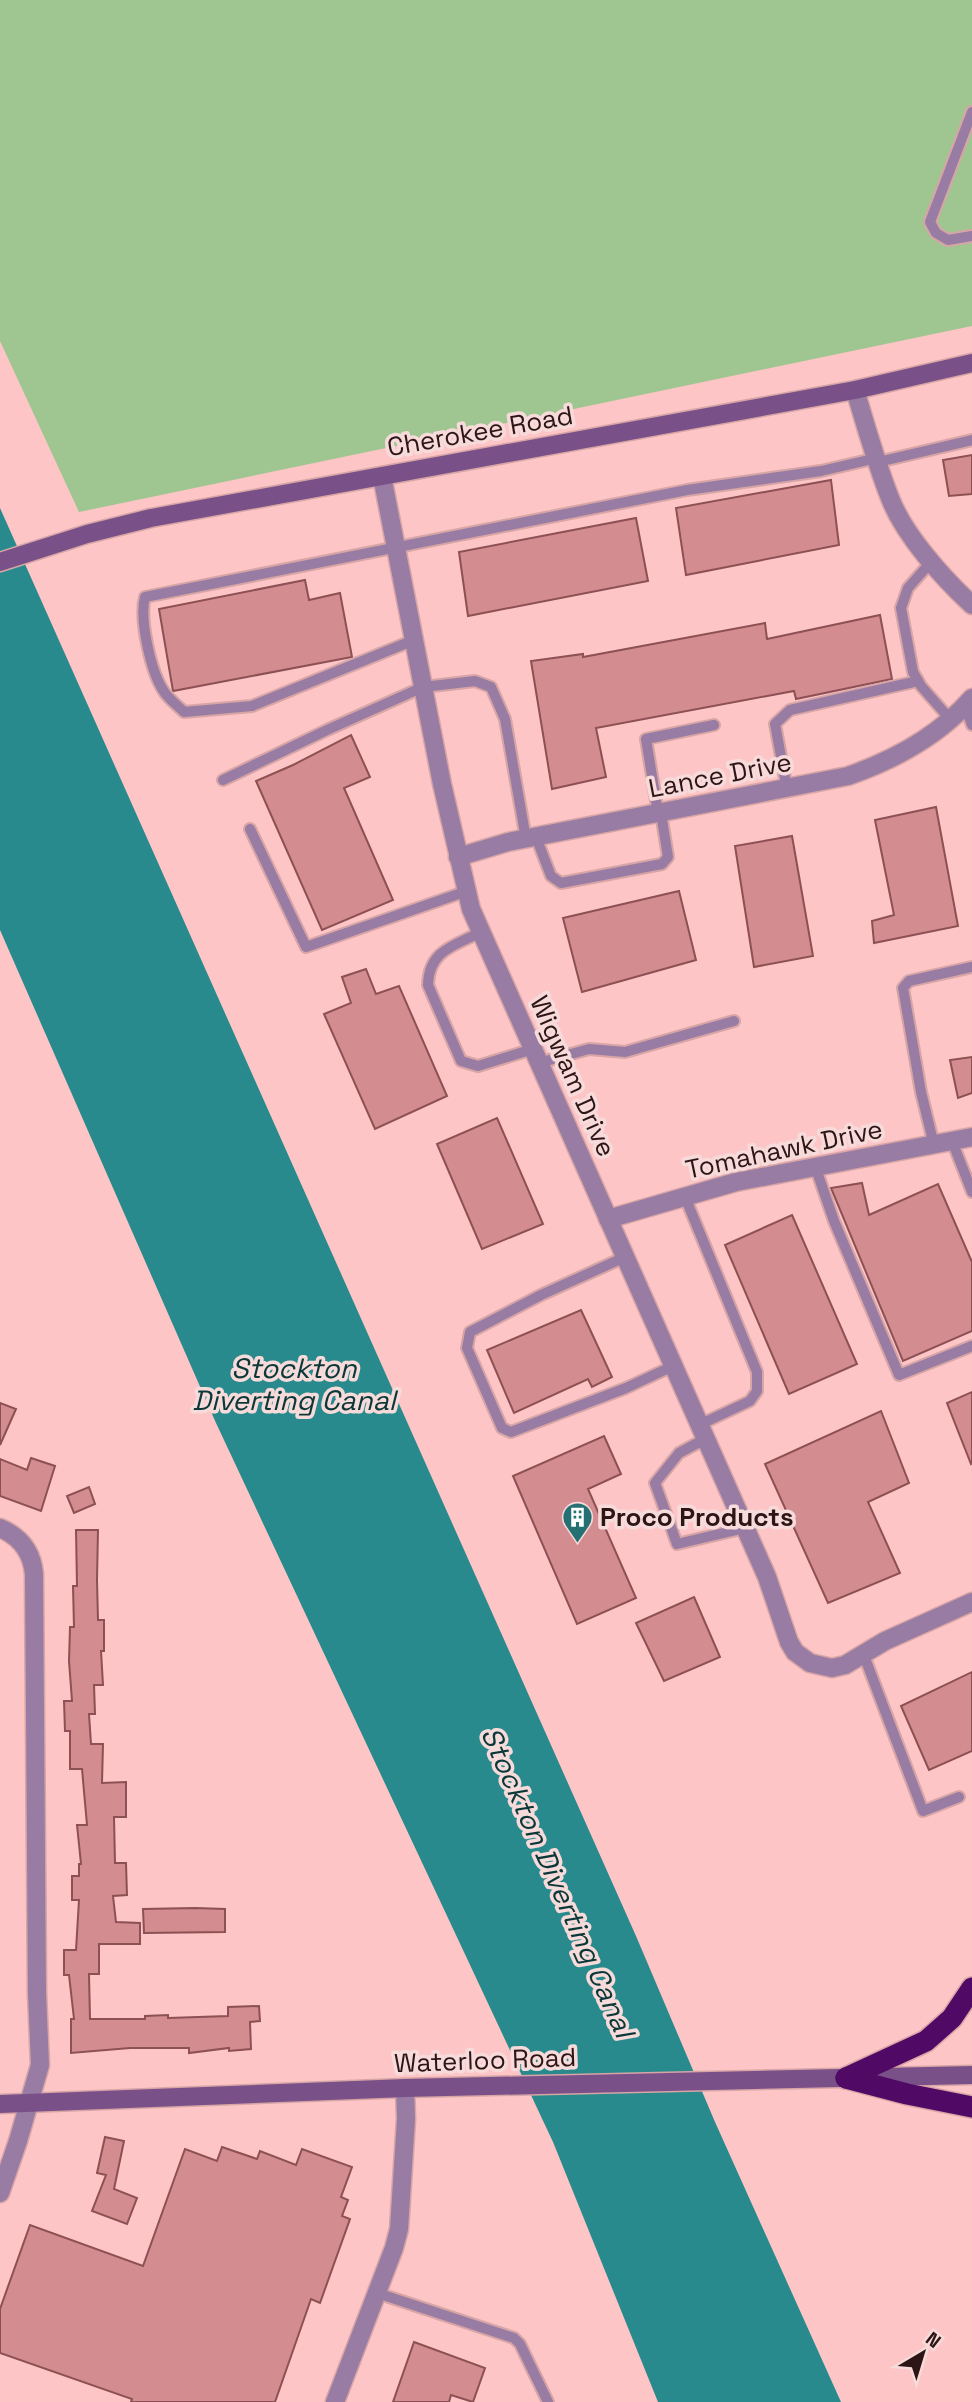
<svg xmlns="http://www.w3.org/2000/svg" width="972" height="2402" viewBox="0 0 972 2402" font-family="'Space Grotesk',sans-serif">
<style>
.green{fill:#9fc690}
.water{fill:#288a8c}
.building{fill:#d38c8f;stroke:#8d5054;stroke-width:2}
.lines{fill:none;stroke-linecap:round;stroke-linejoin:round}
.lane-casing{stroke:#d8a5a6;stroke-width:14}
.street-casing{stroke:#d8a5a6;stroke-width:21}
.secondary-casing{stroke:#d8a5a6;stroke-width:21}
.highway-casing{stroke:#d8a5a6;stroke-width:24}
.lane{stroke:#987ca3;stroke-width:10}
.street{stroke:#987ca3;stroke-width:18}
.secondary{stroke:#7a5089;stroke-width:18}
.highway{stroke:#500964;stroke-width:21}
.labels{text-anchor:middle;stroke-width:7;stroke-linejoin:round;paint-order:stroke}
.street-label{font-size:26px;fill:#2d1516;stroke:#f7dada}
.poi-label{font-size:26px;font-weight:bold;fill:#2d1516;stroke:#f7dada;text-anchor:start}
.water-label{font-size:28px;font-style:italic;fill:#0a3738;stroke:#f7dada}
</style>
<rect width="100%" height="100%" fill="#fdc5c6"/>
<polygon class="green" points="0,0 972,0 972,326 79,512 0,341"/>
<polygon class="water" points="0,508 636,1936 715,2122 841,2402 658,2402 553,2142 216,1423 0,930"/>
<g class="building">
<polygon points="972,455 972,494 949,496 943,460"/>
<polygon points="831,480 839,545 686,575 676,508"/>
<polygon points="636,518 648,581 468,616 459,552"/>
<polygon points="305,580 309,600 340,593 352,657 173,691 159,609"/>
<polygon points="880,615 892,679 796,699 794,691 596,728 606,777 552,789 531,661 583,654 583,657 765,623 767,639"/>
<polygon points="351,735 370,777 344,788 393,900 322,930 256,781 293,765"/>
<polygon points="936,807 958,926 874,943 872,921 894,915 875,820"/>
<polygon points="792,836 813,956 754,967 735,846"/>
<polygon points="679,891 696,960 582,992 563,918"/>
<polygon points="366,969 376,994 399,986 447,1096 375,1129 324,1014 351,1003 342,977"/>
<polygon points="972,1057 972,1093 958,1098 950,1060"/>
<polygon points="497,1118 543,1224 482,1249 437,1144"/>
<polygon points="862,1183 869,1215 938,1184 972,1262 972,1331 903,1361 831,1188"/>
<polygon points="792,1215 857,1364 789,1394 725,1245"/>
<polygon points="581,1310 612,1377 592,1387 588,1379 514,1413 487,1350"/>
<polygon points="972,1392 972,1463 971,1464 947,1403"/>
<polygon points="0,1403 16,1409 0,1445"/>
<polygon points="881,1411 909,1483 868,1502 900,1573 828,1603 765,1464"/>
<polygon points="604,1436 621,1474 588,1489 636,1598 577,1624 513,1476"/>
<polygon points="31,1458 55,1466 41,1511 0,1496 0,1459 27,1470"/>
<polygon points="89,1487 95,1504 74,1513 67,1496"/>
<polygon points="76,1530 98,1530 97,1580 98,1620 104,1620 104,1651 101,1651 103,1685 94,1685 95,1714 89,1714 91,1744 103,1744 102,1783 126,1782 126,1817 114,1817 115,1863 126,1863 127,1895 113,1896 116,1922 140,1923 140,1944 99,1944 99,1974 89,1974 90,2019 145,2019 145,2016 168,2015 168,2018 228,2016 228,2007 259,2006 260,2021 250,2022 251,2049 229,2051 229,2048 189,2053 189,2048 130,2048 71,2053 71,2019 74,2019 69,1975 64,1975 64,1950 76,1950 79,1900 72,1900 72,1876 79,1876 79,1864 81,1864 77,1825 87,1825 82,1769 70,1769 70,1731 65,1731 64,1701 72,1701 69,1661 70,1627 74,1627 73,1586 77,1586"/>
<polygon points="694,1597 720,1657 664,1681 636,1623"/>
<polygon points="972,1672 972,1751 929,1770 901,1706"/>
<polygon points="195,1908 225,1909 225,1932 144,1933 143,1909"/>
<polygon points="105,2137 124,2141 114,2189 137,2198 127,2224 92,2211 106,2175 97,2173"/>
<polygon points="222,2147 257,2159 260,2151 296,2165 302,2149 352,2167 341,2197 348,2200 342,2216 350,2219 320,2303 311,2299 275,2402 131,2402 132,2399 0,2353 0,2309 30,2225 143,2266 185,2149 217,2161"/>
<polygon points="414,2342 485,2368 473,2402 451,2395 449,2402 393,2402"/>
</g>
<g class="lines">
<defs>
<g id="lane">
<polyline points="972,112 930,222 936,233 948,240 972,236"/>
<polyline points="878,462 972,440"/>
<polyline points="931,562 908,588 901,608 913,672 921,686 950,719"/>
<path d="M414,640L252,706L184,712C178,706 170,700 165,693C151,674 139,619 145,597L687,490L821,471L877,458"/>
<polyline points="965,706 972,725"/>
<polyline points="223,780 327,730 423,687 475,681 491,687 505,719 526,839"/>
<polyline points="787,789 775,724 790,710 918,681"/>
<polyline points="658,813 646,739 714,725"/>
<polyline points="250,829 306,947 467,891"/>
<polyline points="536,837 551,876 561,883 662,864 668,857 661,813"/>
<path d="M481,932C454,946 429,950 428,985L461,1061L478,1066L533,1049"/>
<polyline points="539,1063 589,1049 625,1052 734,1021"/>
<polyline points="952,1141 972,1192"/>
<polyline points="934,1145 921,1092 903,988 909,981 972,967"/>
<polyline points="815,1166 834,1221 899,1375 972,1346"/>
<polyline points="685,1197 757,1372 757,1391 750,1401 699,1425"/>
<polyline points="625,1257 541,1295 470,1332 467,1348 502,1428 511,1432 626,1388 673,1366"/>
<polyline points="705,1439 679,1453 655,1483 677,1544 745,1528"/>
<polyline points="863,1653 923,1811 959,1797"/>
<polyline points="377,2293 514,2338 520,2344 548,2402"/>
</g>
<g id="street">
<path d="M855,390C866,426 876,463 890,498C904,535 943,578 972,605"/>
<polyline points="382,476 442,784 471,909 767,1577 789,1642 795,1652 810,1663 832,1668 845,1665 885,1641 972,1602"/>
<path d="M458,857L508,842L848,776C894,760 939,736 972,698"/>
<polyline points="608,1219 736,1182 972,1137"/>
<path d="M0,1528C21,1537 32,1552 34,1574L37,1993L40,2065L18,2141L0,2193"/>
<polyline points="335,2402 394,2248 399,2229 406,2119 405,2088"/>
</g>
<g id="secondary">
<polyline points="0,562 87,534 151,518 855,390 972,363"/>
<polyline points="0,2104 405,2088 972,2075"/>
</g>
<g id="highway">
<polyline points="846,2078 926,2041 952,2018 972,1988"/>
<polyline points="846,2078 907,2094 972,2107"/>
</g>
</defs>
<use href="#lane" class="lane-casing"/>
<use href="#street" class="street-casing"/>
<use href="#secondary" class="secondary-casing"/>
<use href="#highway" class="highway-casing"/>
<use href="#lane" class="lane"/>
<use href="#street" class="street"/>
<use href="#secondary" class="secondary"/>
<use href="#highway" class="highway"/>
</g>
<defs>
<symbol id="building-pin" viewBox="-11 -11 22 30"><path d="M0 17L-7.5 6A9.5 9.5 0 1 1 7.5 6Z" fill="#257072" stroke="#f7dada"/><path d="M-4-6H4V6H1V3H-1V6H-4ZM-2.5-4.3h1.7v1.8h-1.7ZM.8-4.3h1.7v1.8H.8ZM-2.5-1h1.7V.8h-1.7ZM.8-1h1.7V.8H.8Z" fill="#fff"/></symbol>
</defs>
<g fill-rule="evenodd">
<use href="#building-pin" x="560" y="1500" width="35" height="47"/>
</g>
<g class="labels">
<g class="street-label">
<text transform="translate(480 431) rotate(-10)" y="9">Cherokee Road</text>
<text transform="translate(720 775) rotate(-11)" y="9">Lance Drive</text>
<text transform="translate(573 1076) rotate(66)" y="9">Wigwam Drive</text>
<text transform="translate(784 1149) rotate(-12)" y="9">Tomahawk Drive</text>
<text transform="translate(485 2060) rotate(-2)" y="9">Waterloo Road</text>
</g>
<g class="poi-label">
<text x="600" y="1526">Proco Products</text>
</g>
<g class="water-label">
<text x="294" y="1378">Stockton<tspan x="294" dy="32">Diverting Canal</tspan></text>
<text transform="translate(558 1882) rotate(66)" y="10">Stockton Diverting Canal</text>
</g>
</g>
<g transform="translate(923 2353) rotate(38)" stroke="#f7dada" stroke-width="5" paint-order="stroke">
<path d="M0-5L12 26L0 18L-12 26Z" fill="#2d1516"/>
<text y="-10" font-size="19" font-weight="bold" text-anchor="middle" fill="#2d1516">N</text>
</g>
</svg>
